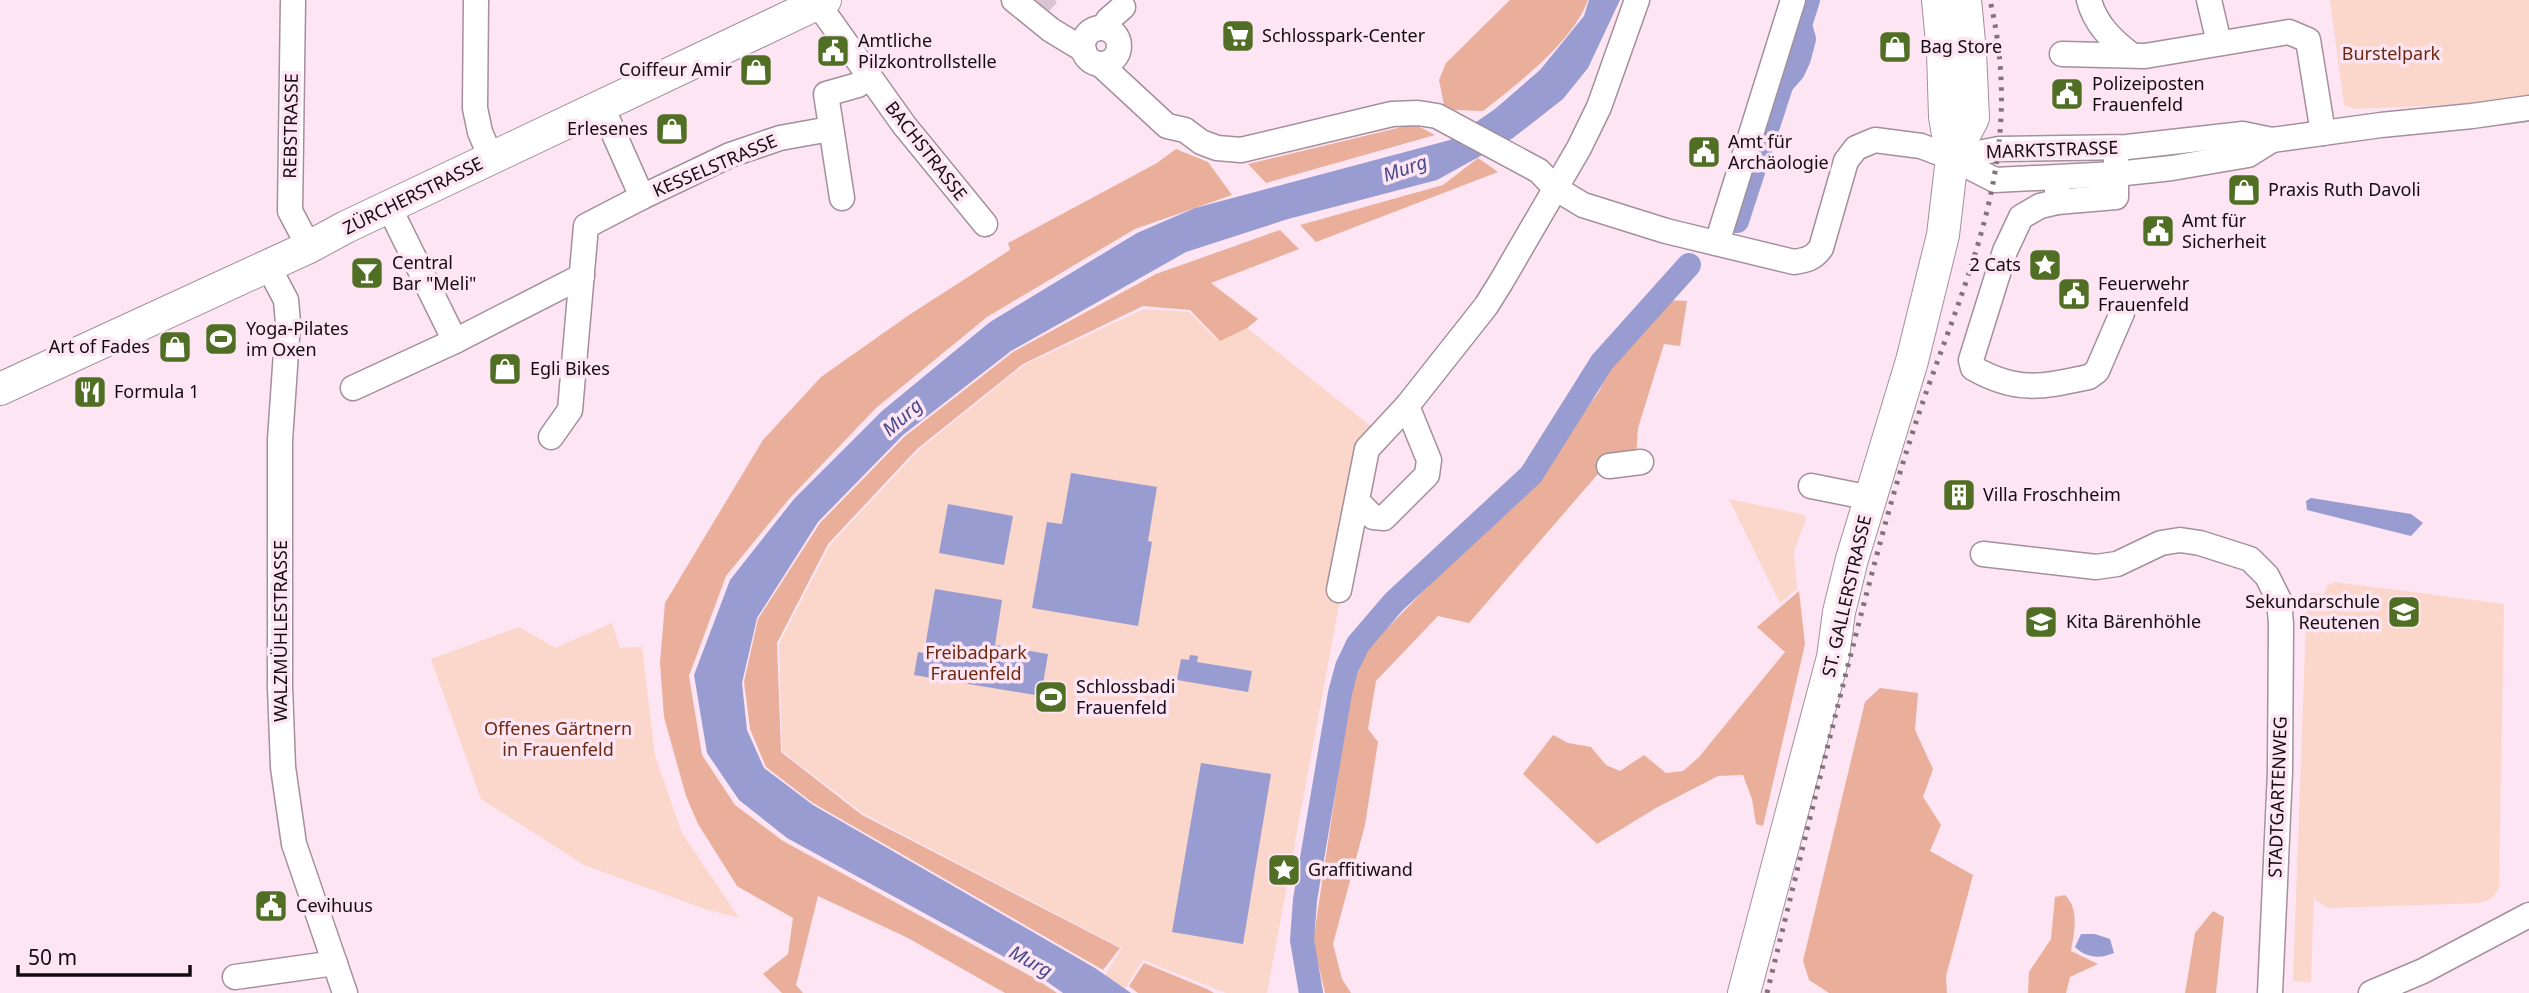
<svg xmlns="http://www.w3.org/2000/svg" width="2529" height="993" viewBox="0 0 2529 993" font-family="'Noto Sans',sans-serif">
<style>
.green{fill:#fbd6ca}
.forest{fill:#eaaf9b}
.water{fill:#989cd0}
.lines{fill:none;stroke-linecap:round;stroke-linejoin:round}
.canal{stroke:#989cd0;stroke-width:24}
.minor-tunnel{stroke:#dac4d2;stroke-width:24;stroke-dasharray:24 12;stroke-linecap:butt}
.minor-casing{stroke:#a48f9c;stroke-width:27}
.major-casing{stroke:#a48f9c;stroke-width:34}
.minor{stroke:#fff;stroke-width:24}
.major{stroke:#fff;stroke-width:32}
.rail{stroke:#81727b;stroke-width:5;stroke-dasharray:3.5 7;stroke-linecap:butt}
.labels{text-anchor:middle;stroke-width:7;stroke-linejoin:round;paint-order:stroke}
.poi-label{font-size:18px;fill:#130c10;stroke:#fde5f4;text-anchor:start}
.park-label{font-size:18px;fill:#6d280d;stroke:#fde5f4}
.street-label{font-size:18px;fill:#130c10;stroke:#fde5f4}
.water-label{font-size:19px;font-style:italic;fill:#474889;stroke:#fde5f4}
</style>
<rect width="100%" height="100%" fill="#fde5f4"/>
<g class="green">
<polygon points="2330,0 2529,0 2529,96 2464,104 2355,109 2344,105"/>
<polygon points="1144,309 1189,312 1217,340 1247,328 1372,427 1267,993 1226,993 1143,960 1122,993 1094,993 1122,948 864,814 782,751 779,644 830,545 919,450 1024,365"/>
<polygon points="1729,499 1805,515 1806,519 1794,551 1797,589 1780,603"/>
<path d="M2335,582L2504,604L2499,887C2494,898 2490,900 2479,903L2328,908L2316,901L2314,895L2311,982L2293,981L2307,593L2324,594L2327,586Z"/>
<polygon points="612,623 620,648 642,647 655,756 682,833 739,918 705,909 584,865 481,799 431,659 519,627 555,648"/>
</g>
<g class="forest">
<path d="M1510,0H1588C1573,42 1517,84 1483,111L1455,110L1444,105L1439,80L1446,63Z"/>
<polygon points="1414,124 1435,135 1266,183 1248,164"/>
<polygon points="1176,149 1208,162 1232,195 1135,229 987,317 876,408 789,499 726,576 689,676 702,755 735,805 783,841 1036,979 1057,993 1005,993 908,938 818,896 796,985 803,993 782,993 763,974 788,954 793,918 737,886 698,824 686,796 664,717 660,663 665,603 763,440 821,377 909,315 1010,250 1008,243 1157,163"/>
<polygon points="1478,158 1498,172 1316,242 1300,225 1443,185"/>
<polygon points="1280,230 1299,249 1211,283 1258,319 1247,328 1220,341 1190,310 1143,306 1023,364 917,449 828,544 777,643 781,752 862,815 1120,948 1103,970 813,803 766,767 750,729 744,682 758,619 820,523 904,437 1013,352 1156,274"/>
<polygon points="1666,300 1687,301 1680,346 1664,344 1638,428 1636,458 1610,460 1469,623 1438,616 1376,681 1368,729 1378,742 1365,825 1333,944 1342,979 1351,993 1325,993 1313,942 1350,696 1366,650 1538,474 1598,393 1623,345"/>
<polygon points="1799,591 1805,644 1763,826 1756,824 1752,799 1743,775 1718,776 1656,808 1597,844 1523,774 1553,735 1568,743 1591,747 1606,765 1620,771 1644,755 1666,773 1683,771 1699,757 1785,652 1757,627"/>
<polygon points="1880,688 1918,693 1915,730 1933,769 1923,797 1941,825 1930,851 1973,875 1946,976 1947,993 1829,993 1809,980 1803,961 1865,702"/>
<path d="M2065,895C2080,910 2074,932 2071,951L2098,964L2070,977L2066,993H2028L2029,972L2051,939L2055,897Z"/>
<polygon points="2213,911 2224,917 2216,993 2185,993 2195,933"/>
<polygon points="1144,963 1207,989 1214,993 1138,993 1129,986"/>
</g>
<g class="water">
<polygon points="1589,0 1620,0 1588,68 1563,99 1513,138 1437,180 1288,219 1186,252 1011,351 903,435 818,522 757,618 742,683 747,730 764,768 813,805 1095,968 1131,993 1063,993 1039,976 787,838 739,800 707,753 694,675 730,580 794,499 882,411 990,322 1137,233 1195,208 1450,140 1495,109 1540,70 1584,16"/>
<polygon points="1071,473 1157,487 1148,541 1152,542 1138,626 1032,608 1047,522 1062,524"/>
<polygon points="2311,498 2411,514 2423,523 2411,536 2307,510 2306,501"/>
<polygon points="948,504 1013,516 1004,565 939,553"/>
<polygon points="935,589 1002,600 995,645 1048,654 1041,696 914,675 918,652 924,653"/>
<polygon points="1190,655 1198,656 1197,662 1252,671 1248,692 1177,680 1181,659 1189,660"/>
<polygon points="1201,763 1271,774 1243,944 1172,932"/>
<path d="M2081,934H2095L2110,939L2114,953C2100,959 2086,958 2075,947Z"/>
</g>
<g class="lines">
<g class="canal">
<polyline points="1785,80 1793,71 1799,58 1804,39 1800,25 1808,0"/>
<polyline points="1737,221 1782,83 1787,62"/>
<polyline points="1311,993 1302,940 1305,900 1340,693 1347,667 1358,644 1394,602 1531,475 1602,362 1689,265"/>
</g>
<polyline class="minor-tunnel" points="1037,0 1049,11"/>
<defs>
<g id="minor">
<polyline points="293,0 290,211 309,247"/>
<polyline points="476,0 475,108 480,132 491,158"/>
<polyline points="1014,0 1051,30 1084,50"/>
<path d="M2089,0C2095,24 2112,40 2130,54"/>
<polyline points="2209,0 2219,43"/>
<polyline points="818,4 904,125 985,224"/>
<polyline points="1105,28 1108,20 1123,7"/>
<circle cx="1101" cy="46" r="18"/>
<polyline points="2062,54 2145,56 2289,32 2308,40 2323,133"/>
<path d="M1100,64L1167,126L1185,130L1201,142L1217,148L1241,150L1392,114L1418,113L1437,116L1539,171L1555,188L1583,205L1666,231L1794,262C1806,260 1813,259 1821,248L1846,161L1856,148L1875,140L1921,146L1952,158L1995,180L2116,174L2172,168L2248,155L2272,140"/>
<polyline points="1952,158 1999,149 2127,147 2243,134 2272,140 2381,125 2472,116 2529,108"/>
<polyline points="2057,186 2057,202 2116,197 2116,159"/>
<polyline points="642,197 730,155 780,138 830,129"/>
<polyline points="842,198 826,94 858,85 869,76"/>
<path d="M2057,202L2040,206L2021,217L2005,251L1971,360L1973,368C2017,393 2042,387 2089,377L2097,371L2122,313"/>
<polyline points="1717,243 1793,0"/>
<polyline points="268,266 286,300 288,323 280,440 280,687 283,767 294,844 345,993"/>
<polyline points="455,341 582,276"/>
<polyline points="353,388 455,341 389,207"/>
<polyline points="551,437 570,410 586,226 642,197 602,107"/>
<polyline points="1609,466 1641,462"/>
<polyline points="1811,486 1871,498"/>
<polyline points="1357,501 1373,517 1384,518 1427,475 1429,460 1407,406"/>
<polyline points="1983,554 2096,567 2117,564 2161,543 2180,540 2200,543 2250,559 2267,576 2279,600 2281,624 2280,772 2270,993"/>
<polyline points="1339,590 1367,449 1407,406 1486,306 1501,282 1579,148 1599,107 1637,0"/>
<polyline points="235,977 335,963"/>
<polyline points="2371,993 2423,971 2529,915"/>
</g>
<g id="major">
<polyline points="1952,158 1973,118 1970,52 1965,0"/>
<polyline points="0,389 309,247 346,227 825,0"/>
<polyline points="1744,993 1833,657 1839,612 1852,559 1912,361 1943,235 1952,158 1945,117 1943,52 1938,0"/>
</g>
</defs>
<use href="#minor" class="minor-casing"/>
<use href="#major" class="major-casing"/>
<use href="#minor" class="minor"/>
<use href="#major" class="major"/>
<path class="rail" d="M1767,993C1804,844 1839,695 1879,547C1893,494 1909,441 1927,390C1976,255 2024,147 1990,0"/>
</g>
<defs>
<symbol id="supermarket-square" viewBox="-11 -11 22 22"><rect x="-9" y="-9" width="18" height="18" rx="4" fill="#506f24" stroke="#fde5f4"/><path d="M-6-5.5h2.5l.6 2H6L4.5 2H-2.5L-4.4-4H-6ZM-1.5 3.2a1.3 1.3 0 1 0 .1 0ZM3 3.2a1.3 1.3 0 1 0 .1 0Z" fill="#fff"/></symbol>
<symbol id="shop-square" viewBox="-11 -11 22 22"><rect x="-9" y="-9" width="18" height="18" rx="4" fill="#506f24" stroke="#fde5f4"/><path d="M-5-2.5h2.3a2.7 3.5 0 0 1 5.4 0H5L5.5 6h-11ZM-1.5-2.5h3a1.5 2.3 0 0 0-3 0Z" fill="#fff"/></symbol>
<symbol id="civic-square" viewBox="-11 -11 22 22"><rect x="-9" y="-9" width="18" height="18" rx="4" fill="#506f24" stroke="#fde5f4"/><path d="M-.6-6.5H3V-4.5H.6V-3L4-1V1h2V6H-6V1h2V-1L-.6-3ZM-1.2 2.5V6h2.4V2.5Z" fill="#fff"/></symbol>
<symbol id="sight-square" viewBox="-11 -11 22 22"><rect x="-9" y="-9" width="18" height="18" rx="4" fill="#506f24" stroke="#fde5f4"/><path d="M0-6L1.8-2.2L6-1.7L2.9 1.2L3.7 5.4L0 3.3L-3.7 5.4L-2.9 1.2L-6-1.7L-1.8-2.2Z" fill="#fff"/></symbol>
<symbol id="bar-square" viewBox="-11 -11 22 22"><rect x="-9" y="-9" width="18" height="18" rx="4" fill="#506f24" stroke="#fde5f4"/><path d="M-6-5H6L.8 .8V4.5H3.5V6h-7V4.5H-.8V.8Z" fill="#fff"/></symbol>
<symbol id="stadium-square" viewBox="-11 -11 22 22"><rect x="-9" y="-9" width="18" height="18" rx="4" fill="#506f24" stroke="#fde5f4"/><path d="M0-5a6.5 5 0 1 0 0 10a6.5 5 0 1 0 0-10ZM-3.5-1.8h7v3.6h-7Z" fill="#fff"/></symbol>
<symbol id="restaurant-square" viewBox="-11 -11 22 22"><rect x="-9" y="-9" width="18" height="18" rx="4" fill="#506f24" stroke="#fde5f4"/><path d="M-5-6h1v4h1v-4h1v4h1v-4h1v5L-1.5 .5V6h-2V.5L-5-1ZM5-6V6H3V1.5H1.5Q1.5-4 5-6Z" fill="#fff"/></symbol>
<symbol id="building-square" viewBox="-11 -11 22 22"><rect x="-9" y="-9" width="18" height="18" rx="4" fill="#506f24" stroke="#fde5f4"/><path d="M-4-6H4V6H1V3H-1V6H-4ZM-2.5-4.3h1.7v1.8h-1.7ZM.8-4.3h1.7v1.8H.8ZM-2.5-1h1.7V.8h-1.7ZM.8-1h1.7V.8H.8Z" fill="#fff"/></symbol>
<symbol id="school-square" viewBox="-11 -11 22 22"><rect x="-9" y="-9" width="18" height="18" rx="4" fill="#506f24" stroke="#fde5f4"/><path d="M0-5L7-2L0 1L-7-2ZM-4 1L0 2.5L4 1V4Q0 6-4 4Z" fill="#fff"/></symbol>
</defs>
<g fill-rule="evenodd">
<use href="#supermarket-square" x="1219" y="17" width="38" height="38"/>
<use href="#shop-square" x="1876" y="28" width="38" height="38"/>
<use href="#civic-square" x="814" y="32" width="38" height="38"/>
<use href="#shop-square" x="737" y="51" width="38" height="38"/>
<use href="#civic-square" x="2048" y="75" width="38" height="38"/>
<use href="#shop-square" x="653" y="110" width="38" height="38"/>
<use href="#civic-square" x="1685" y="133" width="38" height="38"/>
<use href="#shop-square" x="2225" y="171" width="38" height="38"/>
<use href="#civic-square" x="2139" y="212" width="38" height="38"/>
<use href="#sight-square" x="2026" y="246" width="38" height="38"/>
<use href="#bar-square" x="348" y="254" width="38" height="38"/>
<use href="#civic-square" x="2055" y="275" width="38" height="38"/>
<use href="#stadium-square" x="202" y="320" width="38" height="38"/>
<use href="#shop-square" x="156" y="328" width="38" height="38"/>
<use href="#shop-square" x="486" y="350" width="38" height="38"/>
<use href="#restaurant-square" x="71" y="373" width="38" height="38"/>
<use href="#building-square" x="1940" y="476" width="38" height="38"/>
<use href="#school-square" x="2385" y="593" width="38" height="38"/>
<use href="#school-square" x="2022" y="603" width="38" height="38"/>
<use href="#stadium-square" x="1032" y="678" width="38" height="38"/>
<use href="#sight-square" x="1265" y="851" width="38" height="38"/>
<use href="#civic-square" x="252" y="887" width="38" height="38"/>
</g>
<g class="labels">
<g class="poi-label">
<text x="1262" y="42">Schlosspark-Center</text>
<text x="858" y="47">Amtliche<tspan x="858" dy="21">Pilzkontrollstelle</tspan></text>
<text x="1920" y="53">Bag Store</text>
<text x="732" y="76" text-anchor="end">Coiffeur Amir</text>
<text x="2092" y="90">Polizeiposten<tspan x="2092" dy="21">Frauenfeld</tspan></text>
<text x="648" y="135" text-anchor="end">Erlesenes</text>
<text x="1728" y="148">Amt für<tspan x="1728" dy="21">Archäologie</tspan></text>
<text x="2268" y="196">Praxis Ruth Davoli</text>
<text x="2182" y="227">Amt für<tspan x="2182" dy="21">Sicherheit</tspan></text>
<text x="392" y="269">Central<tspan x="392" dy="21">Bar "Meli"</tspan></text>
<text x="2021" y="271" text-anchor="end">2 Cats</text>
<text x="2098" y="290">Feuerwehr<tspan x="2098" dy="21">Frauenfeld</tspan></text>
<text x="246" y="335">Yoga-Pilates<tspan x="246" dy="21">im Oxen</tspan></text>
<text x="150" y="353" text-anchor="end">Art of Fades</text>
<text x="530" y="375">Egli Bikes</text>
<text x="114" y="398">Formula 1</text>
<text x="1983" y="501">Villa Froschheim</text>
<text x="2380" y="608" text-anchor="end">Sekundarschule<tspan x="2380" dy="21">Reutenen</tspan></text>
<text x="2066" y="628">Kita Bärenhöhle</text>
<text x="1076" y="693">Schlossbadi<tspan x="1076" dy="21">Frauenfeld</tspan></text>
<text x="1308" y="876">Graffitiwand</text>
<text x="296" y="912">Cevihuus</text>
</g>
<g class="park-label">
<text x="2391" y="60">Burstelpark</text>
<text x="976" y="659">Freibadpark<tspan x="976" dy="21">Frauenfeld</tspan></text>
<text x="558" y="735">Offenes Gärtnern<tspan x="558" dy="21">in Frauenfeld</tspan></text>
</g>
<g class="street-label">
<text transform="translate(291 126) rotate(-89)" y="6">REBSTRASSE</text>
<text transform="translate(2052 150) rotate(-2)" y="6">MARKTSTRASSE</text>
<text transform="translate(926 151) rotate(52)" y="6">BACHSTRASSE</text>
<text transform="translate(715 166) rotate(-23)" y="6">KESSELSTRASSE</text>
<text transform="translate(413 196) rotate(-26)" y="6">ZÜRCHERSTRASSE</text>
<text transform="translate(1847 596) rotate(-77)" y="6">ST. GALLERSTRASSE</text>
<text transform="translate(281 631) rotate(-90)" y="6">WALZMÜHLESTRASSE</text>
<text transform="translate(2278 797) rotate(-88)" y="6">STADTGARTENWEG</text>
</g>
<g class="water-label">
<text transform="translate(1405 168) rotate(-19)" y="7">Murg</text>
<text transform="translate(902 417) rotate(-41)" y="7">Murg</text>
<text transform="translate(1031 961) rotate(29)" y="7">Murg</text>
</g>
</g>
<path d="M18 965v10h172v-10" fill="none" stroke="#130c10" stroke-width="3.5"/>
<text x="28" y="965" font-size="21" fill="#130c10" stroke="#fde5f4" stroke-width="5" paint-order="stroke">50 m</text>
</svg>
